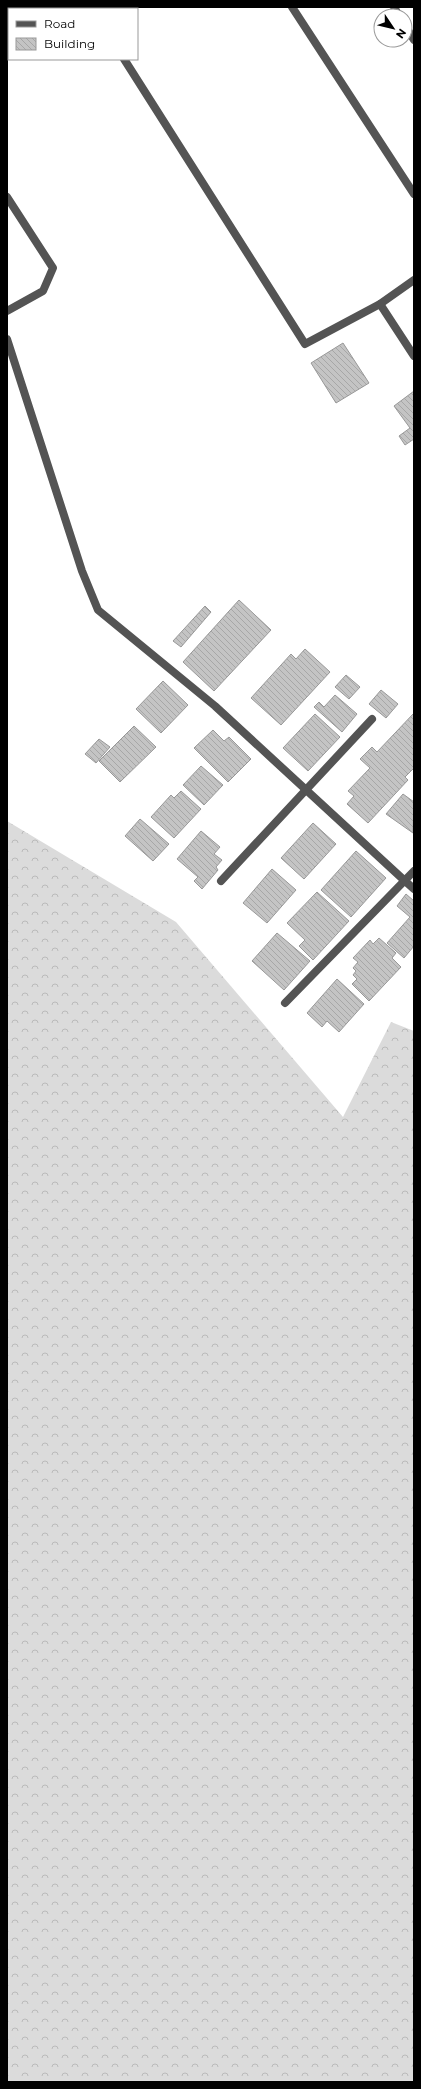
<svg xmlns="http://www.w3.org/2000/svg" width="421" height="2089" viewBox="0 0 421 2089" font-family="Montserrat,sans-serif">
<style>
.forest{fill:url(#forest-crowns)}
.building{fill:url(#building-back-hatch);stroke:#989898}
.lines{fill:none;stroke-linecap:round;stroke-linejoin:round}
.lane{stroke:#545454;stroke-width:8}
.street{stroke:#545454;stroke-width:8}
</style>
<defs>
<pattern id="forest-crowns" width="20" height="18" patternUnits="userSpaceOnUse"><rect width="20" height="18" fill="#dbdbdb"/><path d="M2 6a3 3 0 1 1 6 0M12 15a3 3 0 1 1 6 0" fill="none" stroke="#bababa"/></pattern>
<pattern id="building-back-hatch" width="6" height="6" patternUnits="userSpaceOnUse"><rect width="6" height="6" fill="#c4c4c4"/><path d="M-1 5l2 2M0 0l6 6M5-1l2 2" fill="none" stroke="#a7a7a7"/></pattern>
</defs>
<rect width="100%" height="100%" fill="#fff"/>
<polygon class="forest" points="7,821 176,922 343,1117 391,1022 414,1031 414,2082 7,2082"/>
<g class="building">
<polygon points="343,343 369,383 336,403 311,363"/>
<polygon points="414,391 414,439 405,445 399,436 410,428 394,406"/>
<polygon points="239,600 271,630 214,691 183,662"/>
<polygon points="205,606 211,612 181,647 173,641"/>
<polygon points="305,649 330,672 281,725 251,698 291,654 296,659"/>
<polygon points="346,675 360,687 349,699 335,687"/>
<polygon points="163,681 188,705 161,733 136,709"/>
<polygon points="381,690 398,704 386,718 369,704"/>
<polygon points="335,695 357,714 342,732 314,707 319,702 324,707"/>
<polygon points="414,713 414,768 405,777 408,780 368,823 347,804 354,796 348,791 370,768 360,759 372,747 377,752"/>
<polygon points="315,714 340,737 308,771 283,748"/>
<polygon points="134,726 156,747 120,782 99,761"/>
<polygon points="213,730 224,741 229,737 251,759 228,782 194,748"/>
<polygon points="99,739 110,747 96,763 85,754"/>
<polygon points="201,766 223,785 204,805 183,785"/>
<polygon points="181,791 201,809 174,838 151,817 171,795 174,798"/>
<polygon points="403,794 414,802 413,833 386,814"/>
<polygon points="140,819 169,844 153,861 125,836"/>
<polygon points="313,823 336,844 304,879 281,858"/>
<polygon points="201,831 220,847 214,854 222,860 216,867 218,870 202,889 194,881 198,877 177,859"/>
<polygon points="356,851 386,878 351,917 321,890"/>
<polygon points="272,869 296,890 267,923 243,903"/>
<polygon points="317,892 349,921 313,960 299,946 305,940 287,923"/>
<polygon points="406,894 414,901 414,946 404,958 387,943 410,917 397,906"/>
<polygon points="277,933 310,961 284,990 252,961"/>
<polygon points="379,938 396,953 392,958 401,967 369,1001 352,984 357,979 353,975 356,971 353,968 358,962 353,958 370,940 373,944"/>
<polygon points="337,979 364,1004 339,1032 327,1021 322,1027 307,1013"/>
</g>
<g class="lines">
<g class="lane">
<polyline points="380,304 414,356"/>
<polyline points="221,881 372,719"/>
<polyline points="405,881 414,889"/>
<polyline points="285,1003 414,871"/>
</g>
<g class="street">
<polyline points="91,7 92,9"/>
<polyline points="292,7 414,194"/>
<polyline points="394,7 399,16"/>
<polyline points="405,25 414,40"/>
<polyline points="124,59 305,344 380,304 414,280"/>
<polyline points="7,197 53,268 43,291 7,311"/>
<polyline points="7,339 82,571 98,610 215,706 405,881"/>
</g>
</g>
<rect width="421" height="2089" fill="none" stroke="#000000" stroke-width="16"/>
<rect x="8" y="8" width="130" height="52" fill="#ffffff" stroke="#999999"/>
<rect x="16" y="21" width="20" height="6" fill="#545454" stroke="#999999"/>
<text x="44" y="28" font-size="12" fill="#000000">Road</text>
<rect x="16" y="38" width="20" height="12" fill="url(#building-back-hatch)" stroke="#999999"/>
<text x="44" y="48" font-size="12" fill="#000000">Building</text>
<g transform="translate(393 28) rotate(125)"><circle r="19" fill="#ffffff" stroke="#999999"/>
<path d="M0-3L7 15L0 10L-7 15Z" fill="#000000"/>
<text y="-6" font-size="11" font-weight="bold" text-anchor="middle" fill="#000000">N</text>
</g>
</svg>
